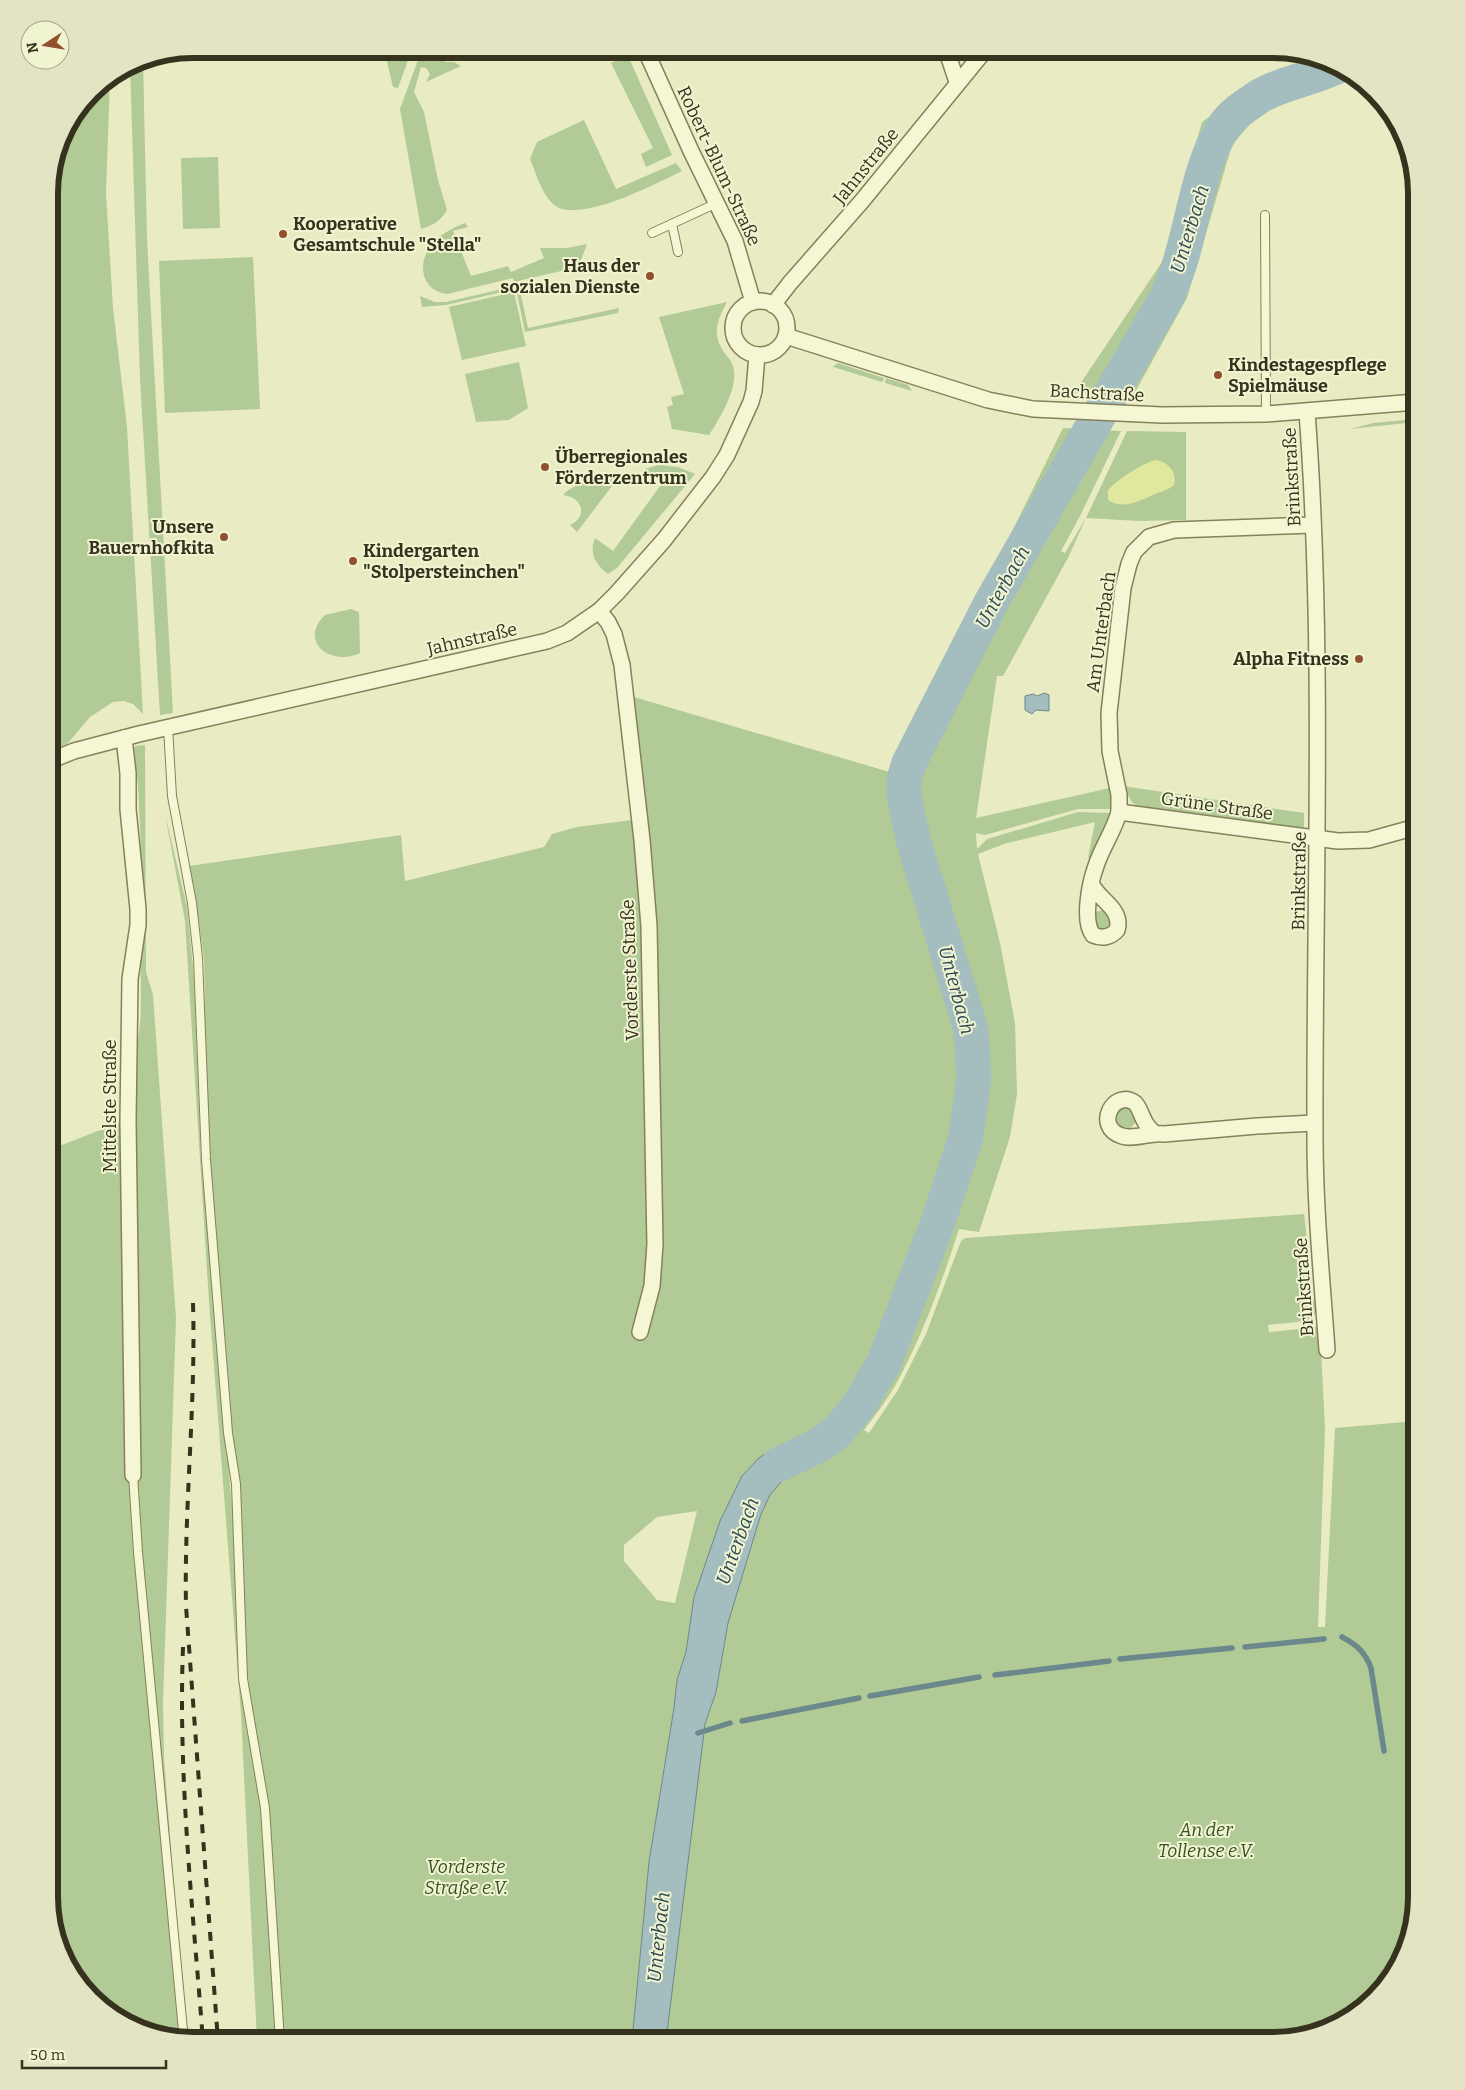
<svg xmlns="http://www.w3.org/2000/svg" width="1465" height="2090" viewBox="0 0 1465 2090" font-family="Bitter,serif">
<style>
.green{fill:#b1ca96;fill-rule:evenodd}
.sand{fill:#e0e89f}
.water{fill:#a4bdbf;stroke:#6b888c}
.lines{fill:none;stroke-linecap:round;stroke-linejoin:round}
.stream{stroke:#6b888c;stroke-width:5.5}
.river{stroke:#a4bdbf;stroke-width:35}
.service-casing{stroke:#85815a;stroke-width:10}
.minor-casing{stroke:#85815a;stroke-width:18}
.service{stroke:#f5f7d4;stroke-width:8}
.minor{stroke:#f5f7d4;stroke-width:15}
.rail{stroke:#35321d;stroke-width:4;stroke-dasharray:9 9;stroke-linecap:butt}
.poi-dot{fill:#92512c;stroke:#f1f4d1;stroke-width:2}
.labels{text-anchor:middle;stroke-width:4;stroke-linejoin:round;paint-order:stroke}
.street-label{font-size:18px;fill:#35321d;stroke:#f1f4d1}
.poi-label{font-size:18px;font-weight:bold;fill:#35321d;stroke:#f1f4d1;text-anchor:start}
.park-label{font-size:18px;font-style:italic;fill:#355125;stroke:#f1f4d1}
.water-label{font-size:19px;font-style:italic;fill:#2d4955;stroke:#f1f4d1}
.rim{fill:none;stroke:#35321d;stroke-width:6}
</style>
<rect width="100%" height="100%" fill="#e9ecc2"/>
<g class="green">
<polygon points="384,49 412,49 398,88 393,87"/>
<path d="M422,49H439L445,62H454L461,66L426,82L430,74L426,68L421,67L414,92L424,112L438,180L447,210C441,221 433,225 421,229L400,109Z"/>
<polygon points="620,49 625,49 672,155 646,167 641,154 653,148 611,63 624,57"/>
<polygon points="143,59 147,239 173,713 160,715 140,379 130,65"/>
<polygon points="1316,60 1345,68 1352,76 1341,82 1296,96 1258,115 1232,145 1187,298 1133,396 1074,393 1162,262 1202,122 1254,84"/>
<polygon points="110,78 106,193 113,308 127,427 143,714 133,704 124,701 113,702 90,717 68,743 49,753 49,183 60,137 91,91"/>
<path d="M584,120L616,189L676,163L682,171C657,183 575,227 552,203C541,192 536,173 530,159L537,142Z"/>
<polygon points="218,157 220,228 183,229 181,158"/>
<path d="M465,223L468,227L453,231L471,276L508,266L511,272L544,258L540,248H567L587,244L580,263L574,268L518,281L528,328L619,308L618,313L525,332L516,289L446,305L422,307L420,296L435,302H446L515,286L513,278L447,294C422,291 417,265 430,247C438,235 452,228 465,223Z"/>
<polygon points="253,257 260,409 165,413 159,261"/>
<polygon points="514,292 526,346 462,360 449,307"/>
<path d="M727,302C718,319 711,333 724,352C729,359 733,362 734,371C737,390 719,420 709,435L672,429L667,407L673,405L671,397L684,394L659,317Z"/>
<polygon points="519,362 528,408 509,420 476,422 465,374"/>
<polygon points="838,363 884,378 882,382 833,367"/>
<polygon points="886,378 908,385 912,391 885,383"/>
<polygon points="1416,419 1416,422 1350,429 1373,423"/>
<path d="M1063,428L1121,431L1080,516L1061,551L1065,553L1086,518L1127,431L1186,432V520L1139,521L1086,518L1069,556L1003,676H997L976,818L1110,788L1112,809H1078L985,835L976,833L977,849L987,839L1078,812L1111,813L1093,858H1088L1095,822L1004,844L978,854L1000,943L1015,1023L1017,1094L1010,1137L979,1232L959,1229C942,1282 922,1337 895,1386C886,1401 875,1416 864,1430L869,1433L898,1390L926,1334L961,1241L965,1238L1304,1214L1308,1248L1303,1249L1305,1298L1314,1300C1328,1326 1283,1322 1268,1325L1269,1332L1318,1327L1321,1350L1325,1429L1318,1627H1325L1335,1428L1416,1421V1898L1397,1969L1345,2022L1273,2041H666L705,1724L716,1692L728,1623L761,1514L770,1495L780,1483L803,1441L694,1597L686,1652L677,1680L674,1708L649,1862L632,2041H257L241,1714L209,1302L185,921L165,814L187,907L194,977L201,1160L232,1507L240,1497L238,1470L231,1434L208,1161L204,959L196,901L189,866L401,835L405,881L544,847L552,834L577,827L648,818L634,697L893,773ZM697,1511L675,1603L657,1600L624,1561V1545L657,1517Z"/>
<path d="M658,465L678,467L695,474L617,568L608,574C595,564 589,554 595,538L613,551L663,482L645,469Z"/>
<path d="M621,474L577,532L570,525C589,516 582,497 563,495C577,480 602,479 621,474Z"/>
<path d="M351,609L359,612L360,653C332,667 297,642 325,615Z"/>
<path d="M145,745L146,972L153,995L176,1318L163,1703L164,1758L186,2041L144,1629L172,1963L182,2041L120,2022L68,1970L49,1897V1150L121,1122C129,1090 137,1057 140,1024C143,993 137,962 145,932L138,785L134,751L135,746Z"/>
<polygon points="1123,786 1304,813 1304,829 1138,807 1132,802"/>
<polygon points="1104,910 1107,911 1111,925 1107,930 1097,930 1093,915 1098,911"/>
<circle cx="1125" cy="1118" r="11"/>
</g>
<path class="sand" d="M1155,460C1168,461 1178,473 1174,485C1167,491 1161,491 1153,495C1140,501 1122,510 1108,500V490C1119,478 1140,465 1155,460Z"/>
<g class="water">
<polygon points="1045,693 1049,695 1049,711 1036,710 1032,714 1025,710 1025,696 1033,694 1037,696"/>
<polygon points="803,1441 821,1444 813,1458 780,1483 770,1495 761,1514 728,1623 716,1692 705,1724 666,2041 632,2041 649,1862 674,1708 677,1680 686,1652 694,1597 720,1521 742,1476 760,1457 783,1445"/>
</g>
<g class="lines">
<g class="stream">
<path d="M1342,1637C1357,1645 1365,1652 1371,1668L1384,1751"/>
<polyline points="1245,1647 1324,1639"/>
<polyline points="1120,1659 1232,1648"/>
<polyline points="995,1675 1109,1661"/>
<polyline points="870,1696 979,1677"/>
<polyline points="742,1721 859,1698"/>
<polyline points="698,1733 730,1723"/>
</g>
<path class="river" d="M778,1465L821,1444L837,1432L859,1405L884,1363L938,1222L966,1137L974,1077L971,1030L913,839L904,796V779L909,763L992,601L1168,295C1172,283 1178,271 1181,259C1193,220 1201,158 1225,125C1233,113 1248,104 1260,96C1284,82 1313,79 1338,66"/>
<defs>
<g id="service">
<polyline points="1265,215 1266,414"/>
<polyline points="672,224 678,252"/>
<polyline points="652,233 717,203"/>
<polyline points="168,727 172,796 192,903 198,958 206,1160 228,1433 236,1484 243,1679 265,1808 280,2041"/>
<polyline points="133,1475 138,1552 184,2041"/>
</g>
<g id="minor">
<polyline points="645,49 691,151 735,241 753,302"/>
<polyline points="946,49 957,82"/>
<circle cx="760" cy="328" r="27"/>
<polyline points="773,305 790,283 862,201 986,49"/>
<polyline points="786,336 988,400 1033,409 1162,415 1266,414 1416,402"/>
<path d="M1307,412C1325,654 1314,896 1315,1138C1315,1209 1322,1279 1327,1350"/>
<polyline points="599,611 608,622 614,634 622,665 642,840 649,926 655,1244 652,1286 640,1332"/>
<polyline points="124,738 128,773 128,809 138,909 138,925 130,979 128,1121 133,1475"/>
<polyline points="49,761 74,751 139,734 468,659 547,641 567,633 599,611 617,593 664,540 713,477 727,455 751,402 754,391 757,355"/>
<polyline points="1119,812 1119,795 1110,751 1109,713 1123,588 1129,564 1134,552 1149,537 1174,530 1313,525"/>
<path d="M1092,885C1100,901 1123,909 1117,930C1111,937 1102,939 1093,935C1082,921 1090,882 1096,866C1102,847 1114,831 1119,812L1338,841L1369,840L1416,827"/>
<path d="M1154,1133C1150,1129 1146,1125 1144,1120C1141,1115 1140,1108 1135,1103C1114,1088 1093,1127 1122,1136C1135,1140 1150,1132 1164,1134L1257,1126L1315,1123"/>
</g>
</defs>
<use href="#service" class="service-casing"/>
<use href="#minor" class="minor-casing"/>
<use href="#service" class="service"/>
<use href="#minor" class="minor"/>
<g class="rail">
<path d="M193,1303C196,1404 184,1505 186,1606L218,2041"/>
<path d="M183,1647C178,1778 193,1910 203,2041"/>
</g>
</g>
<g class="poi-dot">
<circle cx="283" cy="234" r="5"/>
<circle cx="650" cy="276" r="5"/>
<circle cx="1218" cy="375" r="5"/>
<circle cx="545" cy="467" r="5"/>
<circle cx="224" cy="537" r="5"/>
<circle cx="353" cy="561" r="5"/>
<circle cx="1359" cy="659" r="5"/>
</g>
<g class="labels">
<g class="street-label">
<text transform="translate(719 166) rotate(65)" y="6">Robert-Blum-Straße</text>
<text transform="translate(866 166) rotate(-51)" y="6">Jahnstraße</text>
<text transform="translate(1097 393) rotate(3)" y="6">Bachstraße</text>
<text transform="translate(1292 477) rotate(-93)" y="6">Brinkstraße</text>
<text transform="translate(1101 632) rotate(-82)" y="6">Am Unterbach</text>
<text transform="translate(472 639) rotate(-13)" y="6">Jahnstraße</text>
<text transform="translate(1217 806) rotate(8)" y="6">Grüne Straße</text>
<text transform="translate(1299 881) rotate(-89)" y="6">Brinkstraße</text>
<text transform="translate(630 970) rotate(-92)" y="6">Vorderste Straße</text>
<text transform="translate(110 1106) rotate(-90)" y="6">Mittelste Straße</text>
<text transform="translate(1304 1287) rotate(-94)" y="6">Brinkstraße</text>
</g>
<g class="poi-label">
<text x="293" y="230">Kooperative<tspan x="293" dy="21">Gesamtschule "Stella"</tspan></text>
<text x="640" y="272" text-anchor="end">Haus der<tspan x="640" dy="21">sozialen Dienste</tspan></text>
<text x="1228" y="371">Kindestagespflege<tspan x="1228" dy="21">Spielmäuse</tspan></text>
<text x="555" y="463">Überregionales<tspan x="555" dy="21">Förderzentrum</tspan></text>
<text x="214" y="533" text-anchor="end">Unsere<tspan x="214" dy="21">Bauernhofkita</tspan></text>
<text x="363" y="557">Kindergarten<tspan x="363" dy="21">"Stolpersteinchen"</tspan></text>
<text x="1349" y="665" text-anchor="end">Alpha Fitness</text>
</g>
<g class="park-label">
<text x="1206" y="1836">An der<tspan x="1206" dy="21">Tollense e.V.</tspan></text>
<text x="466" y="1873">Vorderste<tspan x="466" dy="21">Straße e.V.</tspan></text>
</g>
<g class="water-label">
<text transform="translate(1189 229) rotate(-73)" y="7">Unterbach</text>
<text transform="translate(1002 587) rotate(-61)" y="7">Unterbach</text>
<text transform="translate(957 990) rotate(75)" y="7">Unterbach</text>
<text transform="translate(737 1541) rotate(-70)" y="7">Unterbach</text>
<text transform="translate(658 1937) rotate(-84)" y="7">Unterbach</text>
</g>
</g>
<path d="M0 0H1465V2090H0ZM193 58H1273A135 135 0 0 1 1408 193V1897A135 135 0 0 1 1273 2032H193A135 135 0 0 1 58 1897V193A135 135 0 0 1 193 58Z" fill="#e2e4c3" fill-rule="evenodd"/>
<path class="rim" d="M193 58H1273A135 135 0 0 1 1408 193V1897A135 135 0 0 1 1273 2032H193A135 135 0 0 1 58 1897V193A135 135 0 0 1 193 58Z"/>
<g transform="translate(45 45) rotate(258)"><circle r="24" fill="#f1f4d1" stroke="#a6a689"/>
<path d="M0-4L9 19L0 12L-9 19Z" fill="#92512c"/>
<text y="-8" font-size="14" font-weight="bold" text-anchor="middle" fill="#35321d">N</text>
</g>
<path d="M22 2060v8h144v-8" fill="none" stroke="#35321d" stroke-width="2.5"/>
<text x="30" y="2060" font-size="15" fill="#35321d" stroke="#f1f4d1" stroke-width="4" paint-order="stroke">50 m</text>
</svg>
